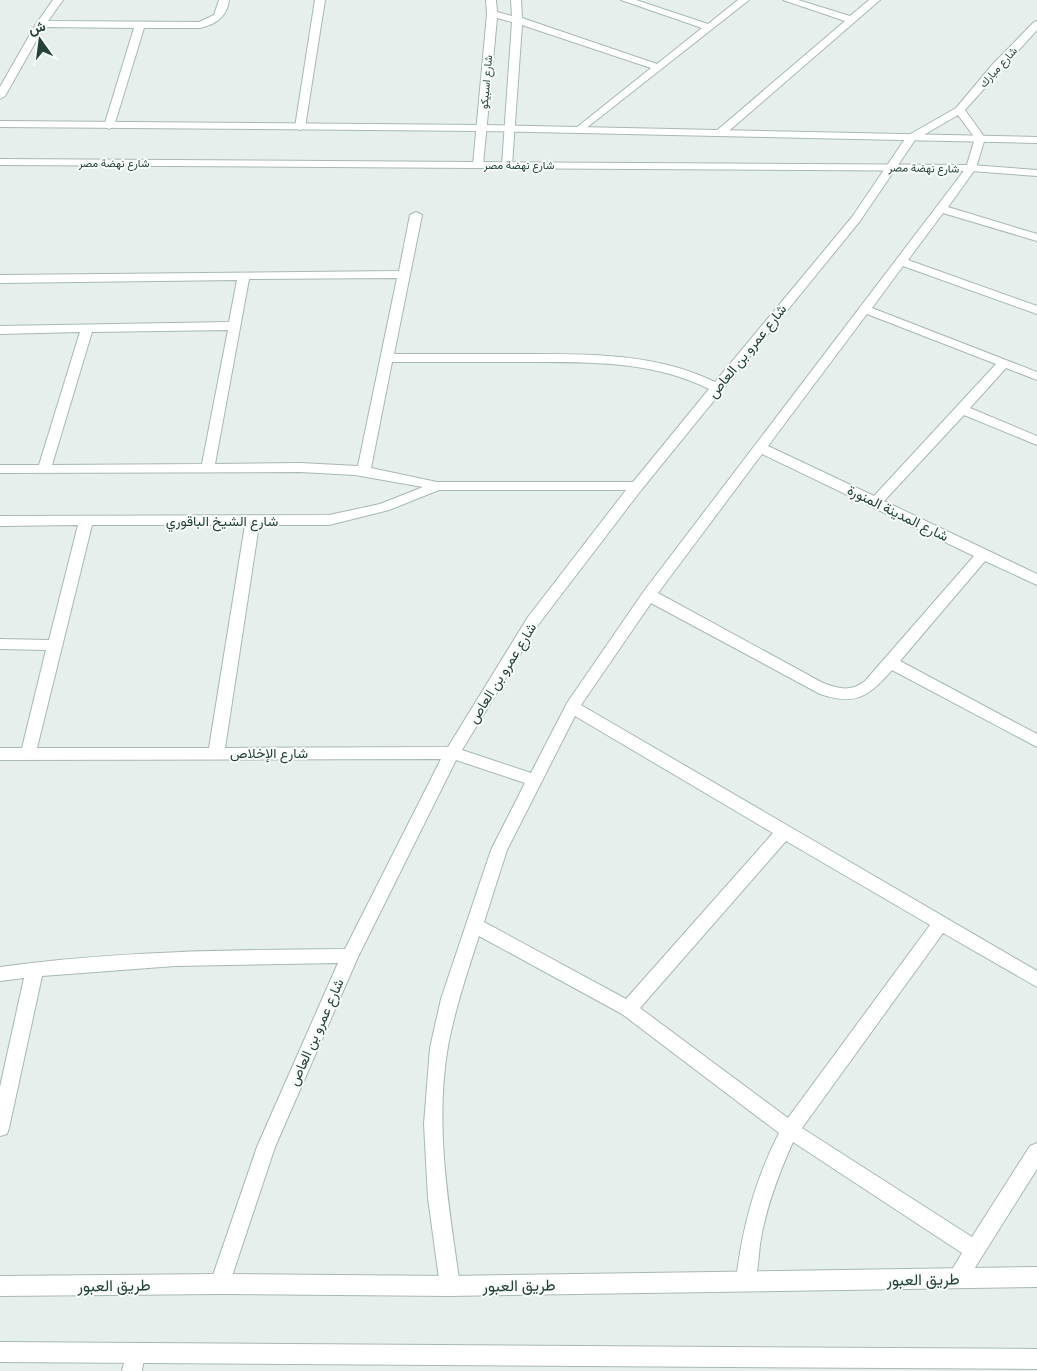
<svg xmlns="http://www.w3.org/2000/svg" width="1037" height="1371" viewBox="0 0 1037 1371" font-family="'IBM Plex Sans',Vazirmatn,sans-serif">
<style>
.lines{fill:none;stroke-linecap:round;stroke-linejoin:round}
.minor-casing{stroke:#a8b8b2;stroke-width:2}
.tertiary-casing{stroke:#a8b8b2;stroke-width:2}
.minor{fill:#fff;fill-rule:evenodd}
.tertiary{fill:#fff;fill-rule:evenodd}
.labels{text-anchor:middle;stroke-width:4;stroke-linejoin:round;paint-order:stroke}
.far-street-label{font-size:11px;fill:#24423a;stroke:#f7fbf9}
.street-label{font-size:14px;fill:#24423a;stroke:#f7fbf9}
.near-street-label{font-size:16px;fill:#24423a;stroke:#f7fbf9}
</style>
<rect width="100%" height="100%" fill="#e6efeb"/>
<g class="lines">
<defs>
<g id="minor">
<path d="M53,0H63L48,21L199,22L214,15L219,0H229C227,17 216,24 200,28H144L114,126L109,129L104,126L134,28L44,27L5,96L0,99V87L36,24Z"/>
<polygon points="315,0 325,0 305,127 300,130 295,127"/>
<polygon points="486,0 496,0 497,12 512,16 511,0 521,0 522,18 657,64 702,28 621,0 636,0 708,24 738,0 749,0 580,133 576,132 576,128 651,68 522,25 512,165 507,168 502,165 512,22 497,18 483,165 478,168 473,165 487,14"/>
<polygon points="783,0 798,0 850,16 869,0 880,0 723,136 715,136 715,132 845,21"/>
<path d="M1037,21V30L965,110L985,138L976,168L948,207L1037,234V241L943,213L908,260L1037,306V314L903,266L872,308L1037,372V380L1006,368L970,408L1037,436V445L964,415L884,501L1037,574V585L985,561L900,661L1037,734V747L892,670C868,697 856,706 820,694L651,603L581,705L1037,971V987L943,933L802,1128L972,1237L1030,1146L1037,1143V1169L964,1285L957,1288L950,1285L947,1278L962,1253L793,1142C779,1173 767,1205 761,1238C758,1254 759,1273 753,1288L746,1291L739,1288L736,1281C742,1228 755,1180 779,1133L622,1014L479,936C467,973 455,1009 448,1046C434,1126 449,1207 460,1286L457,1293L450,1296L443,1293L440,1286L428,1198L424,1124L430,1048L441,999L491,850L525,783L456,760L358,957L275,1147L227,1291L220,1294L213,1291L210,1284L257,1147L338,963L175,966L42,976L9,1128L7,1134L0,1136V1087L24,978L0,981V967C114,951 229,950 345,949L441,759L0,760V748H22L46,650L0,649V639L49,640L78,525L0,526V516L329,515L380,504L423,487L355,475L300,472L0,473V465H39L80,332L0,334V326L229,322L237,280L0,283V275L399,271L410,215L416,212L422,215L394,354C437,354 481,354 524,354C589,354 656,353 715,382L852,217L907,136L956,108L992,65L1034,22ZM958,115L975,138L966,168L644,591L567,703L531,773L462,750L538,625L642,489L860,221L915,140ZM397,278L358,466L300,463L215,464L249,279ZM867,314L996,364L874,496L768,446ZM228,330L202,464L52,465L92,332ZM392,362C436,362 479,362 522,362C587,362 651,360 709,389L633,482H437L371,468ZM762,454L974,556L865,681C851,692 839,689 823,683L658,593ZM439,490H626L528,617L448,747L225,748L259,525H329L389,510ZM92,525H245L209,748H37ZM575,716L773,833L626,999L484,922L507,850ZM786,841L930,925L788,1118L640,1008Z"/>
<polygon points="135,1343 142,1346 145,1353 142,1371 122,1371 128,1346"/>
</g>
<g id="tertiary">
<polygon points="0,121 482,125 1037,137 1037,143 482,131 0,127"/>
<polygon points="0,159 971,165 1037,170 1037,176 971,171 0,165"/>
<polygon points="1037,1267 1037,1287 450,1296 220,1294 0,1296 0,1276 220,1274 450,1276"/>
<polygon points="0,1342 1037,1349 1037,1369 0,1362"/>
</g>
</defs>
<use href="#minor" class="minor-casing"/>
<use href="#tertiary" class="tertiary-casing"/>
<use href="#minor" class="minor"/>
<use href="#tertiary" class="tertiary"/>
</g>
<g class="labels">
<g class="far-street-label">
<text transform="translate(998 67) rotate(-48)" y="4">شارع مبارك</text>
<text transform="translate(486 82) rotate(-85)" y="4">شارع اسبيكو</text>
<text x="114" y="167">شارع نهضة مصر</text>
<text x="519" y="169">شارع نهضة مصر</text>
<text transform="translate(924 168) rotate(1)" y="4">شارع نهضة مصر</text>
</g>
<g class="street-label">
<text transform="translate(747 351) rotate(-51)" y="5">شارع عمرو بن العاص</text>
<text transform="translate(898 513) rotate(26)" y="5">شارع المدينة المنورة</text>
<text x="222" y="526">شارع الشيخ الباقوري</text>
<text transform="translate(502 673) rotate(-58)" y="5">شارع عمرو بن العاص</text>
<text x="269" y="758">شارع الإخلاص</text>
<text transform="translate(316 1032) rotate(-66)" y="5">شارع عمرو بن العاص</text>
</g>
<g class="near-street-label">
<text transform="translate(923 1279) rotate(-1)" y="6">طريق العبور</text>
<text transform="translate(114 1285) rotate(-1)" y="6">طريق العبور</text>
<text transform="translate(519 1285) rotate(-1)" y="6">طريق العبور</text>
</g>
</g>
<g transform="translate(40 40) rotate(346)" stroke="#f7fbf9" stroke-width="4" paint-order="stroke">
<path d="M0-4L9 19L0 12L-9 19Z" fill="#24423a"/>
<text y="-8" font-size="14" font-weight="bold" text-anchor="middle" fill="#24423a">ش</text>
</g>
</svg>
